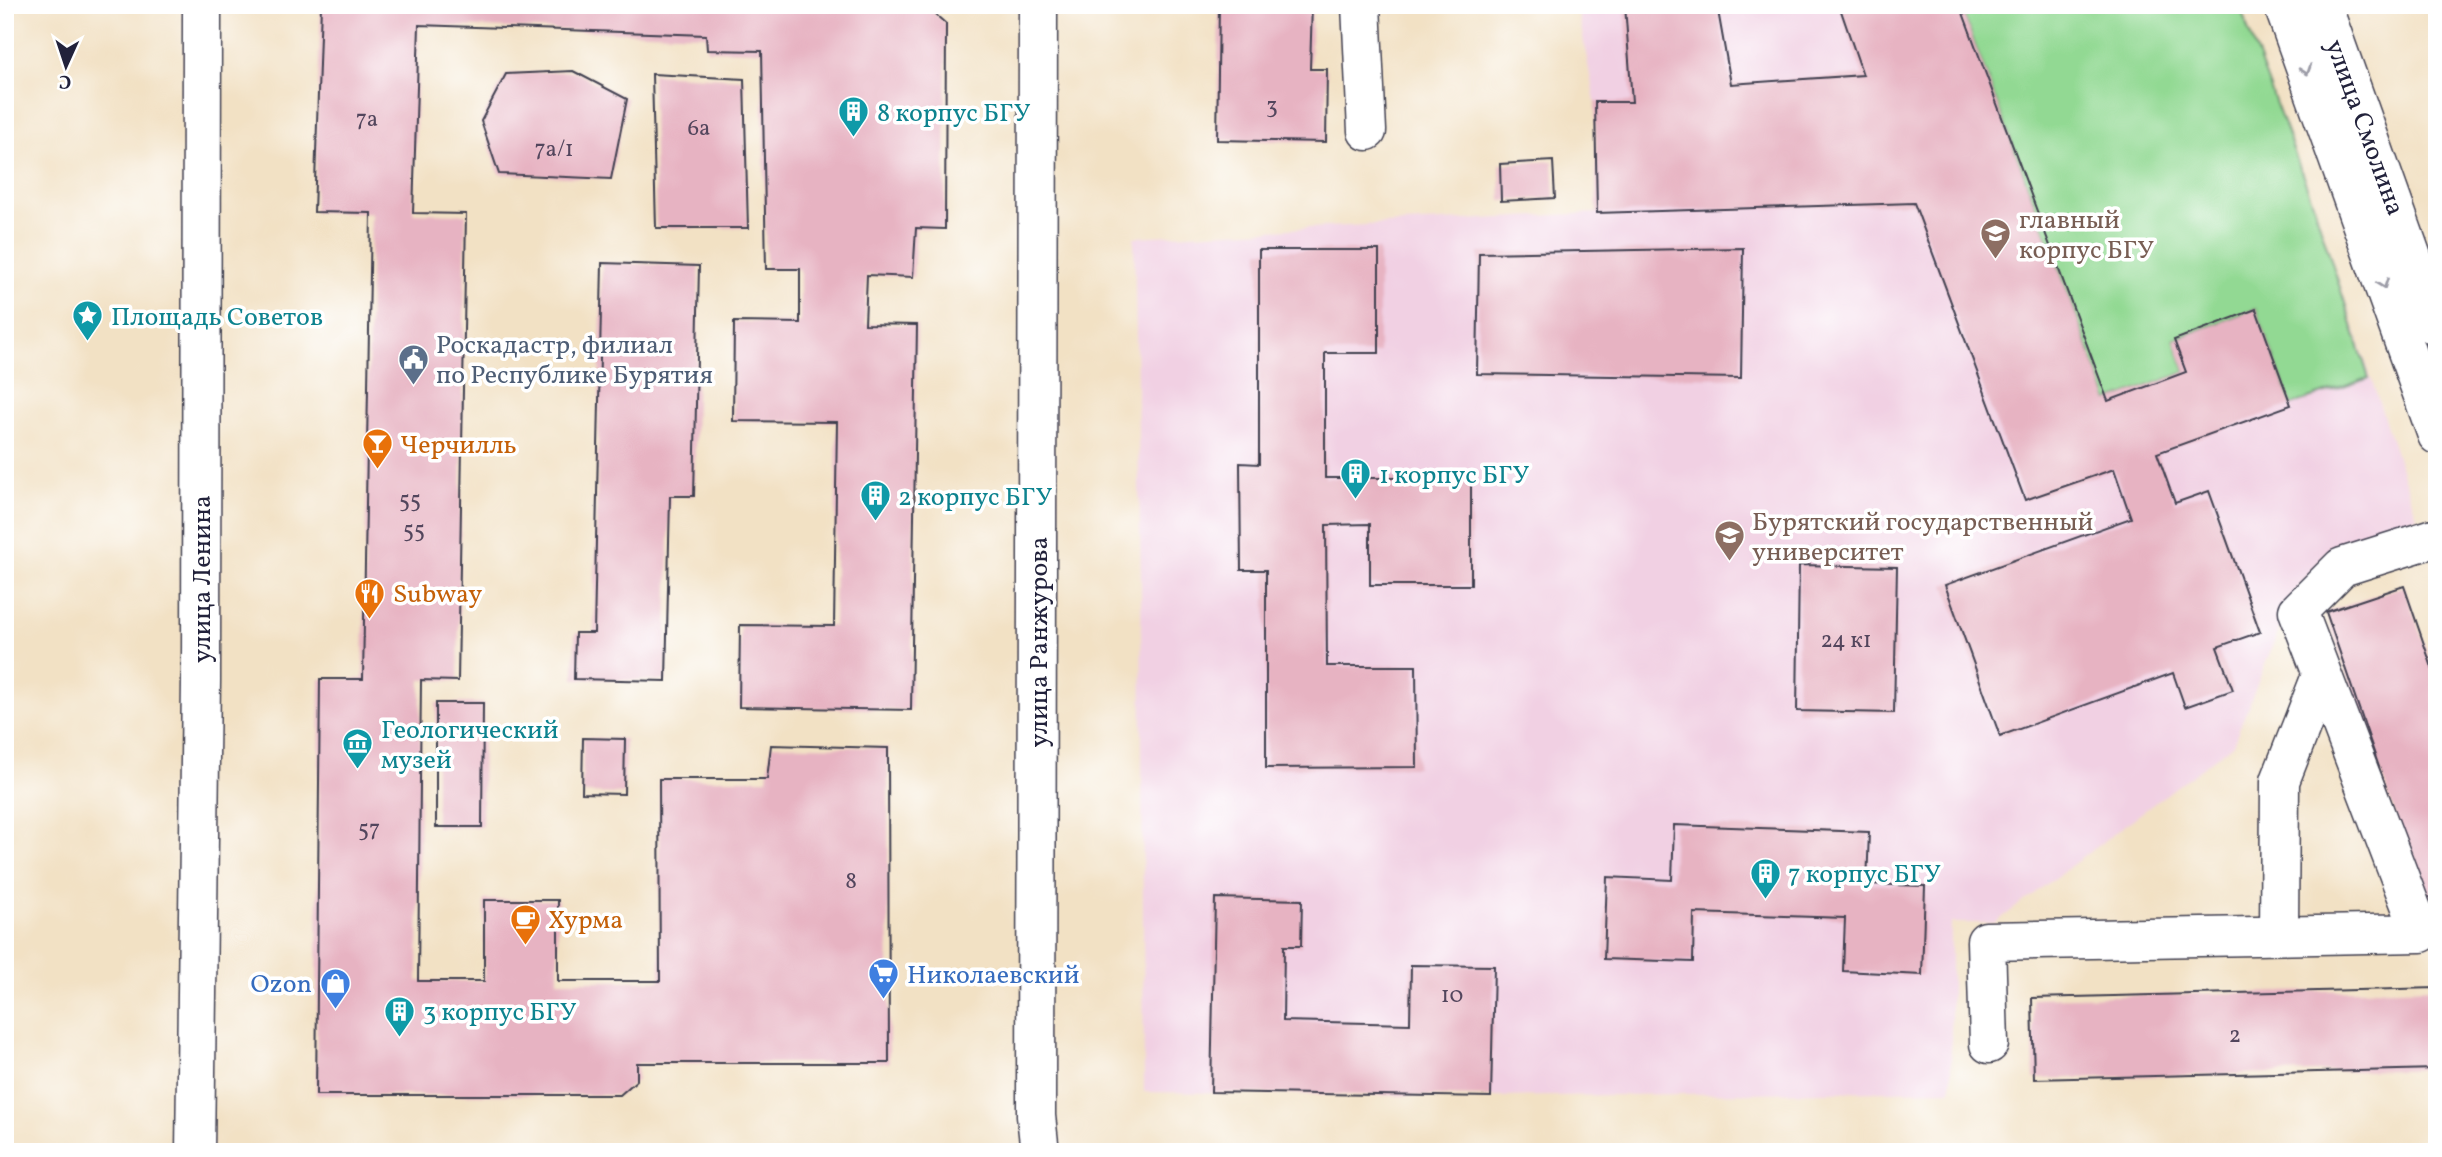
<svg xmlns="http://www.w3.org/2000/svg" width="2442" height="1157" viewBox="0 0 2442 1157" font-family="Vollkorn,serif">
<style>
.built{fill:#f1d0e3}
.green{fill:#92d993;stroke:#5a7e67;stroke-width:2}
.building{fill:#e7b3c2}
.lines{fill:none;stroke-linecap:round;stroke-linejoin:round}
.minor-casing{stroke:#413f50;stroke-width:41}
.major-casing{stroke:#413f50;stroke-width:41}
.minor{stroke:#fff;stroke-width:38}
.major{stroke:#fff;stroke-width:38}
.oneway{stroke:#9c9ca7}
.labels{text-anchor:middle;stroke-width:7;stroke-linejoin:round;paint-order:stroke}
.number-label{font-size:23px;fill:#53465d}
.culture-label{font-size:26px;fill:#0d838f;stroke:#fff;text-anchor:start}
.street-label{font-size:26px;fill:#22223b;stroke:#fff}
.education-label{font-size:26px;fill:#785e54;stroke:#fff;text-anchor:start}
.service-label{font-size:26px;fill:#4e5e75;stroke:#fff;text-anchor:start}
.food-label{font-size:26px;fill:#c56008;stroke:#fff;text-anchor:start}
.shop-label{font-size:26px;fill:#366cbe;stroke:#fff;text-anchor:start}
</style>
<rect width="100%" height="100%" fill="#fff"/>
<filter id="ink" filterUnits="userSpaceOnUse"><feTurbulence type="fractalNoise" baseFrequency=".0143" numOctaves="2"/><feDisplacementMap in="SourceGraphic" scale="14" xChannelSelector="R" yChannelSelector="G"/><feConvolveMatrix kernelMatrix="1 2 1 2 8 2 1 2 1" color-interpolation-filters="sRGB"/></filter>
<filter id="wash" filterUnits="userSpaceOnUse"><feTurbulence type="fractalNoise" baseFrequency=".00686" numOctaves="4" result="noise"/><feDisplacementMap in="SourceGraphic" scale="28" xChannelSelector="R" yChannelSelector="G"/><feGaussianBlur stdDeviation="1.57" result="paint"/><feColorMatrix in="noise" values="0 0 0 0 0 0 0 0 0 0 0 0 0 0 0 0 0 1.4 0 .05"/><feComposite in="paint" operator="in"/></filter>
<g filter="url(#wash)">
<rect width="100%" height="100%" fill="#f2e1c4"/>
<polygon class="built" points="1577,5 2239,5 2313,203 2417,517 2331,546 2293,595 2233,744 1995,923 1951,923 1951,1090 1491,1097 1144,1092 1141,580 1134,237 1597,213 1595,102"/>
<polygon class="green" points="1960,5 2239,5 2313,203 2369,378 2291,405 2256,309 2174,339 2186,372 2108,401"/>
<g id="blocks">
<g class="building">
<polygon points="321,5 925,5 946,24 945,229 916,228 913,277 867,275 865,324 917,325 911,710 739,707 740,625 834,626 837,422 733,421 734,322 800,323 800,269 766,269 762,51 707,50 706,35 419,25 413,213 466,214 458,681 421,680 418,981 484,981 484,900 558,900 558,981 660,981 659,779 767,779 771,745 888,748 889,1063 637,1063 637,1080 620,1095 316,1095 320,679 363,679 371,213 314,212"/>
<polygon points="1219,5 1312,5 1310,69 1327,69 1326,142 1217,140"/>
<polygon points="1625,5 1717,5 1731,84 1863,75 1839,5 1960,5 2108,401 2186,372 2174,340 2256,309 2291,405 2157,453 2175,503 2209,491 2260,632 2217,647 2233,690 2185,707 2173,673 2000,736 1945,585 2131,518 2114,469 2025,500 1914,203 1597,213 1595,102 1632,102"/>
<polygon points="573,71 627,99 611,179 499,174 481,121 506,74"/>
<polygon points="652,74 744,79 748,228 656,228"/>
<polygon points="1553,161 1555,198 1501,201 1500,164"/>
<polygon points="1743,248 1741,378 1477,374 1479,253"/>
<polygon points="1259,250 1379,250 1379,353 1325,353 1325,478 1471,478 1471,585 1370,585 1370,524 1326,525 1327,666 1416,666 1417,767 1266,768 1266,570 1241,570 1240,463 1259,464"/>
<polygon points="602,263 699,266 694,496 670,496 666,681 574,679 575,633 594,633"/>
<polygon points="1799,565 1897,567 1894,713 1797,711"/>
<polygon points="2404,586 2437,682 2437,924 2433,925 2326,612"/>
<polygon points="436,703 483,703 482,827 436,827"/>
<polygon points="583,738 625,739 624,794 582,793"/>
<polygon points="1674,825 1869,832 1867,884 1925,886 1922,975 1843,971 1845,918 1694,913 1693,962 1604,959 1607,877 1672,880"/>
<polygon points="1215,898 1302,900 1301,946 1284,946 1283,1021 1410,1024 1411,965 1494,966 1491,1097 1211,1092"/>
<polygon points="2437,988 2437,1069 2034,1079 2032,998"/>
</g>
</g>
</g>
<g filter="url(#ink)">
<use href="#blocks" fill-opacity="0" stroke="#413f50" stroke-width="2"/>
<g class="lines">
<defs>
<g id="minor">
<polyline points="1038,5 1036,1116 1040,1152"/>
<polyline points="1361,5 1367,131"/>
<polyline points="2279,935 2280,781 2321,676"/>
<polyline points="1989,1044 1986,941 2421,933 2298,611 2342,567 2437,537"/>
<polyline points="195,1152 201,680 202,5"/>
</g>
<g id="major">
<polyline points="2283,5 2437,435"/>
<polyline points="2322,5 2437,327"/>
</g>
</defs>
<use href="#minor" class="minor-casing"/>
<use href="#major" class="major-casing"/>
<use href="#minor" class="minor"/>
<use href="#major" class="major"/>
</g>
<defs><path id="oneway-chevron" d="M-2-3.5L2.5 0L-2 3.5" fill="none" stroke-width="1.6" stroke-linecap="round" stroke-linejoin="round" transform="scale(1.75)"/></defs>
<g class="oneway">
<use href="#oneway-chevron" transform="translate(2306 70) rotate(71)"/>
<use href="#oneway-chevron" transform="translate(2383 284) rotate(70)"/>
</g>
</g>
<defs>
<symbol id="building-pin" viewBox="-11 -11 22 30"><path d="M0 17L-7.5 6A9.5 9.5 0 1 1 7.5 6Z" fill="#0f9aa8" stroke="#fff"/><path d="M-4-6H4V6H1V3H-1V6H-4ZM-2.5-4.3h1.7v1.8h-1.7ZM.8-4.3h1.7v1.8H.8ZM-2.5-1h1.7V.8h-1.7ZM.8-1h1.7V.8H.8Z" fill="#fff"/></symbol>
<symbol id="university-pin" viewBox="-11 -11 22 30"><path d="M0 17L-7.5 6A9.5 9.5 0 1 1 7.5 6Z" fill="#8d6e63" stroke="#fff"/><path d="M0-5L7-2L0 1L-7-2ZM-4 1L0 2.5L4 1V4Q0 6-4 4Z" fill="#fff"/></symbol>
<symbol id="sight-pin" viewBox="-11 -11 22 30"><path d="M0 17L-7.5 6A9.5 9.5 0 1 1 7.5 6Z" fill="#0f9aa8" stroke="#fff"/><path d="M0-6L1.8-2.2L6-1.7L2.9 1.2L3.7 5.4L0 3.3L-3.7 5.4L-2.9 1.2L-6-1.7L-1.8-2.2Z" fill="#fff"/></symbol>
<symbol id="civic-pin" viewBox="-11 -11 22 30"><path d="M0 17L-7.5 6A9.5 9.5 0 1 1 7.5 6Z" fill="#5c6f8a" stroke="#fff"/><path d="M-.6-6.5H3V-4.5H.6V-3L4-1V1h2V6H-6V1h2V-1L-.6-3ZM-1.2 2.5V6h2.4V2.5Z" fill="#fff"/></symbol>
<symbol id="bar-pin" viewBox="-11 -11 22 30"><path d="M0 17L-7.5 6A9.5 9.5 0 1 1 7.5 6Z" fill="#e8710a" stroke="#fff"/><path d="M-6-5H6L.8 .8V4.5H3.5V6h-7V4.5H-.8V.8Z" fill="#fff"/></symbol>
<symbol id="restaurant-pin" viewBox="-11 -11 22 30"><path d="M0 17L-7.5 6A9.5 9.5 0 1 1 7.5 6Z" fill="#e8710a" stroke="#fff"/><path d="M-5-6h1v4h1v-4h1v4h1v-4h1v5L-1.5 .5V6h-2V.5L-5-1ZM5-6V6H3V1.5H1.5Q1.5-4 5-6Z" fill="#fff"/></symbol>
<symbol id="museum-pin" viewBox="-11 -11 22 30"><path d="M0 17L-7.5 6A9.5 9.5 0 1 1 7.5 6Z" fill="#0f9aa8" stroke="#fff"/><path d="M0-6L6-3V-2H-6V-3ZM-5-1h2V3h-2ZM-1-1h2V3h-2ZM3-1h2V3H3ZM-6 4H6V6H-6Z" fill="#fff"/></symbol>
<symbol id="cafe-pin" viewBox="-11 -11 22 30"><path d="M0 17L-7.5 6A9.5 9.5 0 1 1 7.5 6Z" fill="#e8710a" stroke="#fff"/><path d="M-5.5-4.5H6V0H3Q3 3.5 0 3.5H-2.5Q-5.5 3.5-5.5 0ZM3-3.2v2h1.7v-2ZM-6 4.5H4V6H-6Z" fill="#fff"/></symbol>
<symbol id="supermarket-pin" viewBox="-11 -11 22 30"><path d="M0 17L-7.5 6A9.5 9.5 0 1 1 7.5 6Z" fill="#3f7fe0" stroke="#fff"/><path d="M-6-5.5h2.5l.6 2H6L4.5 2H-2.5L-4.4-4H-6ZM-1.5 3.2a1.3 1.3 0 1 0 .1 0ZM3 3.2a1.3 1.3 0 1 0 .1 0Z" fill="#fff"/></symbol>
<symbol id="shop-pin" viewBox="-11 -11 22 30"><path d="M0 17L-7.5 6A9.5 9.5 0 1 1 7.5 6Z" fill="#3f7fe0" stroke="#fff"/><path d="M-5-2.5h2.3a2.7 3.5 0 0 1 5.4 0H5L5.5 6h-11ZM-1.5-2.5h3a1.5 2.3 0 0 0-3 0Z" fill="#fff"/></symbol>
</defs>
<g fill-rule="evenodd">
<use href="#building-pin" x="836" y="94" width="35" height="47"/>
<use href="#university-pin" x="1978" y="216" width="35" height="47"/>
<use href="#sight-pin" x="70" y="298" width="35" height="47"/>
<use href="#civic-pin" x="396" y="342" width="35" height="47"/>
<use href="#bar-pin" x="360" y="426" width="35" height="47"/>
<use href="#building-pin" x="1338" y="456" width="35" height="47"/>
<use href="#building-pin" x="858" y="478" width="35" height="47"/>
<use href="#university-pin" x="1712" y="518" width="35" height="47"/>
<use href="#restaurant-pin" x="352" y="576" width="35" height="47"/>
<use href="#museum-pin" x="340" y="726" width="35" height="47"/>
<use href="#building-pin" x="1748" y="856" width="35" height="47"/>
<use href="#cafe-pin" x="508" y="902" width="35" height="47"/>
<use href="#supermarket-pin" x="866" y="956" width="35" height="47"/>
<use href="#shop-pin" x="318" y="966" width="35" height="47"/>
<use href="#building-pin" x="382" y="994" width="35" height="47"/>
</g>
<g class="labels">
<g class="number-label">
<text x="1272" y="113">3</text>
<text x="367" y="126">7а</text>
<text x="699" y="135">6а</text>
<text x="554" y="156">7а/1</text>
<text x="410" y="507">55</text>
<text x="414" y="537">55</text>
<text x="1846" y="647">24 к1</text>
<text x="369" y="836">57</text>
<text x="851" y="888">8</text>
<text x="1452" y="1002">10</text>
<text x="2235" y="1042">2</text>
</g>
<g class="culture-label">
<text x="877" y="121">8 корпус БГУ</text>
<text x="111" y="325">Площадь Советов</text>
<text x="1379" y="483">1 корпус БГУ</text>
<text x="898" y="505">2 корпус БГУ</text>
<text x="381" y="738">Геологический<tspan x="381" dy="30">музей</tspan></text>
<text x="1788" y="882">7 корпус БГУ</text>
<text x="423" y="1020">3 корпус БГУ</text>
</g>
<g class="street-label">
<text transform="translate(2366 127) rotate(70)" y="9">улица Смолина</text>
<text transform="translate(201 579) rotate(-90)" y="9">улица Ленина</text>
<text transform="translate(1038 642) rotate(-90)" y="9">улица Ранжурова</text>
</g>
<g class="education-label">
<text x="2019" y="228">главный<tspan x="2019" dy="30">корпус БГУ</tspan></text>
<text x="1752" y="530">Бурятский государственный<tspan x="1752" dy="30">университет</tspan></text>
</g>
<g class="service-label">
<text x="436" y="353">Роскадастр, филиал<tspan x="436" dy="30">по Республике Бурятия</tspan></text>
</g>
<g class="food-label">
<text x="400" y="453">Черчилль</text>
<text x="393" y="602">Subway</text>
<text x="548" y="928">Хурма</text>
</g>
<g class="shop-label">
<text x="907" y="983">Николаевский</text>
<text x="312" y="992" text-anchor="end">Ozon</text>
</g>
</g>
<rect width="2442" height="1157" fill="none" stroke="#fff" stroke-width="28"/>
<g transform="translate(66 66) rotate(183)" stroke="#ffffff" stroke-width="5" paint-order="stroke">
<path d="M0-5L12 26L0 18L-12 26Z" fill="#22223b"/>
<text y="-10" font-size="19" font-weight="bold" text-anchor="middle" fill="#22223b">С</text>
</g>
</svg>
